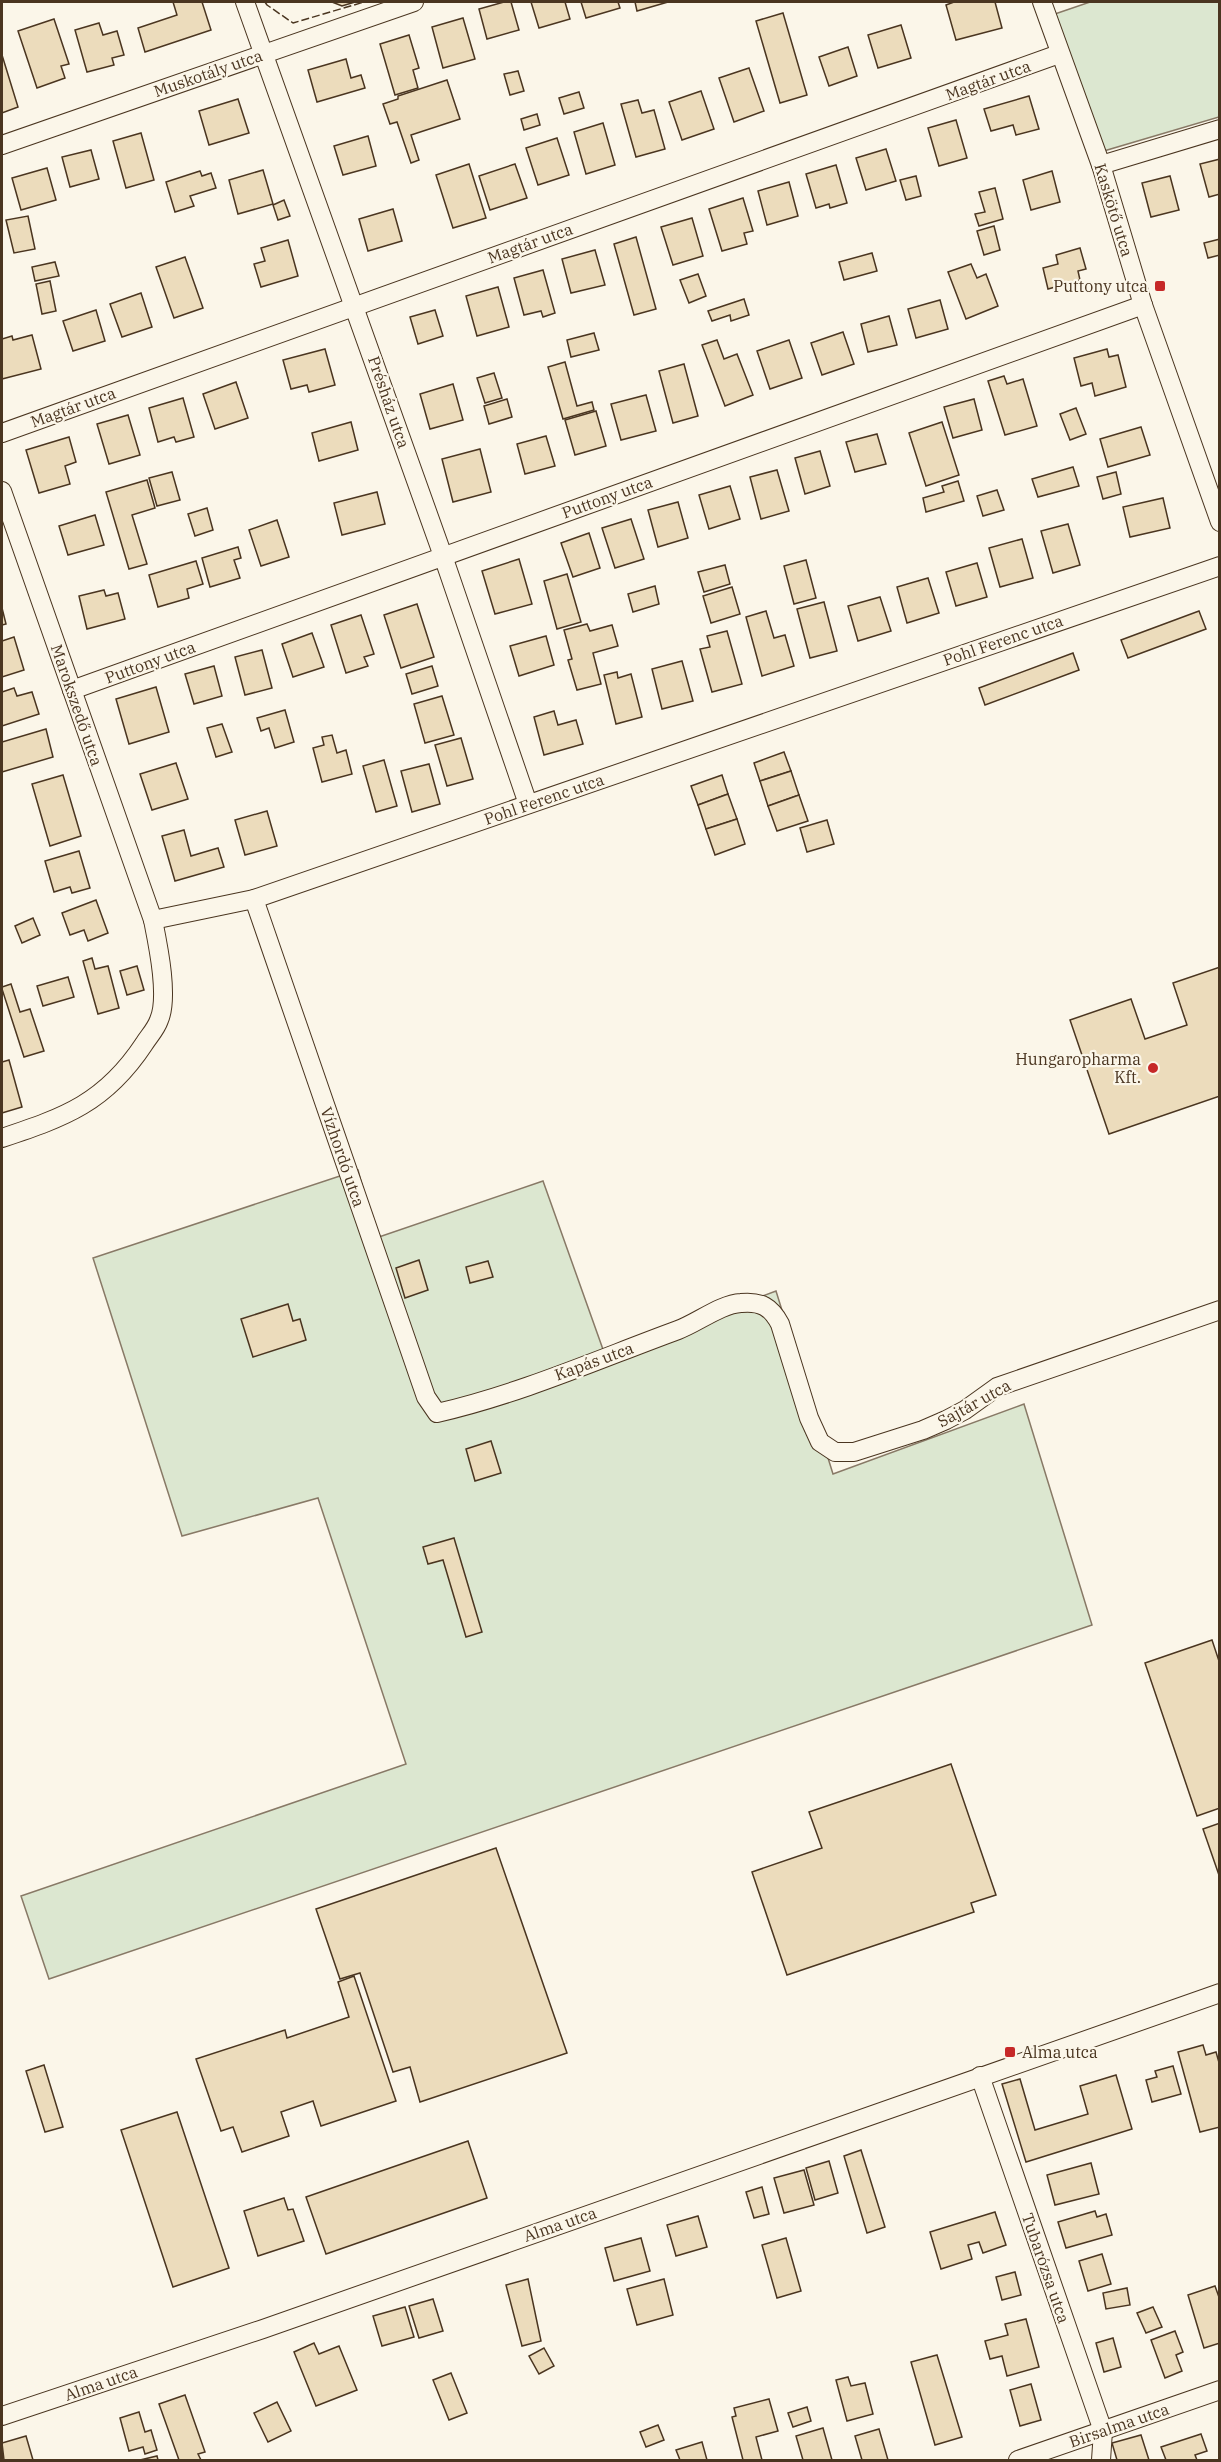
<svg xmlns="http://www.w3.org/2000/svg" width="1221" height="2462" viewBox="0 0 1221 2462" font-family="'IBM Plex Serif',serif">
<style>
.green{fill:#dce7d0;stroke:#887966;stroke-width:1.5}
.building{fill:#ecdcbc;stroke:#4a3520;stroke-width:1.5}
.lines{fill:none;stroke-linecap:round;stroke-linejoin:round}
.minor-casing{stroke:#4a3520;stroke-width:20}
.minor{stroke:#fbf6e9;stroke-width:18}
.fence{stroke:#4a3520;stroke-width:1.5;stroke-dasharray:8 3;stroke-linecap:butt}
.poi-dot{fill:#c62828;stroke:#fbf6e9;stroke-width:2}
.labels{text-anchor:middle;stroke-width:4.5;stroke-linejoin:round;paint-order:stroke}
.street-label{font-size:16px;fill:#4a3520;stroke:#fbf6e9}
.poi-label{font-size:16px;fill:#4a3520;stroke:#fbf6e9;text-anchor:end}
</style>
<rect width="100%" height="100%" fill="#fbf6e9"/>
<g class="green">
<polygon points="1090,2 1219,2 1219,117 1097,153 1049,16"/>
<polygon points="358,1170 376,1238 543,1181 605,1355 776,1291 833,1474 1024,1404 1092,1625 49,1979 21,1896 406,1764 318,1498 182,1536 93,1258"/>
</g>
<g class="building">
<polygon points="173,2 202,2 211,30 145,52 138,28 177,15"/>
<polygon points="332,2 355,2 342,6"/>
<polygon points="504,2 511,2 519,30 487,39 479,9"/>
<polygon points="531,2 565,2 570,19 539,28"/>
<polygon points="581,2 618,2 620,8 586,18"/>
<polygon points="635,2 668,2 637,11"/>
<polygon points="954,2 995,2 1002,28 956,40 946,5"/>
<polygon points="783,13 807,95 780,103 756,21"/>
<polygon points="463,18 475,59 443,68 432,27"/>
<polygon points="54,19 69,64 61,66 65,78 37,88 18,31"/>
<polygon points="99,23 103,35 117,31 124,55 112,58 114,65 87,72 75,30"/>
<polygon points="901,25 911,58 878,68 868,35"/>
<polygon points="409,35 419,68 413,70 418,88 395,95 380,44"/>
<polygon points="848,47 857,76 829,86 819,57"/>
<polygon points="2,55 18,107 2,113"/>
<polygon points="346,59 351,78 361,75 365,88 317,102 308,70"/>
<polygon points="749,68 764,111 734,122 719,78"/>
<polygon points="518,71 524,91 510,95 504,74"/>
<polygon points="447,80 460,119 411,135 419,160 411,163 397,122 390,124 383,104 398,99 398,96"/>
<polygon points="701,91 714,129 682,140 669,102"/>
<polygon points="579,92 584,108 564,114 559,98"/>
<polygon points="1029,96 1039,129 1016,135 1013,125 991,131 984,109"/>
<polygon points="238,99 249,133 209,145 199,111"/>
<polygon points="638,100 642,113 654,110 665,149 636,157 621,104"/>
<polygon points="537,114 540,125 524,130 521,119"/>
<polygon points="956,120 967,158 939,166 928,128"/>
<polygon points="603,123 615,165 586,174 574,132"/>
<polygon points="141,133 154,180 126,188 113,141"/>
<polygon points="368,136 376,166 343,175 334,146"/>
<polygon points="557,138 569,175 538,185 526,148"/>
<polygon points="886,149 896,181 866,190 856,158"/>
<polygon points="91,150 99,179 70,187 62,157"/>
<polygon points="1220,159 1220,194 1209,197 1200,164"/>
<polygon points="469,164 486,218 453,228 436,175"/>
<polygon points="515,164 527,198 490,210 479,176"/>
<polygon points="836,165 847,203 830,208 829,204 816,208 806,174"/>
<polygon points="47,168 56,200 21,210 12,178"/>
<polygon points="263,170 273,204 238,214 229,180"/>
<polygon points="200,171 202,176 211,173 216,188 190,196 194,206 175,212 166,182"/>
<polygon points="1052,171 1060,202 1031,210 1023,180"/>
<polygon points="916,176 921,196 906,200 900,180"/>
<polygon points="1170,176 1179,210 1151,217 1142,183"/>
<polygon points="789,182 798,216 767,225 758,191"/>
<polygon points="995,188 1003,219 979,226 975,214 985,212 979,192"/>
<polygon points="743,198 753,231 744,233 747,244 722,251 709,209"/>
<polygon points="284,200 290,216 278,220 273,205"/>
<polygon points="393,209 402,241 368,251 359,219"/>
<polygon points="28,216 35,249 14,253 6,220"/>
<polygon points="692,218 703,256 673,265 661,227"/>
<polygon points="994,226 1000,250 984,255 977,231"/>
<polygon points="636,237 656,309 634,315 614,244"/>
<polygon points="1220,239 1220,255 1208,258 1204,243"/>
<polygon points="288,240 298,276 261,287 254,264 265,261 261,248"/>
<polygon points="1080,248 1086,269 1078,271 1080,280 1048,289 1043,268 1058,264 1056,255"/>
<polygon points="595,250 605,285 571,293 562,259"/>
<polygon points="872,253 877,271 844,280 839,262"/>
<polygon points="185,257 203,308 174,318 156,267"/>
<polygon points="55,262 59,276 35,281 32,267"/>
<polygon points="971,264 977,278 986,274 998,306 966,319 948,272"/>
<polygon points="543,270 555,313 543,317 541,311 524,315 514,278"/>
<polygon points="698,274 706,296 689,303 680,280"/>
<polygon points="50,281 56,311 42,314 36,284"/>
<polygon points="498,287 509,327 477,336 466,296"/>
<polygon points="141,293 152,327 122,337 110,304"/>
<polygon points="744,299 749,315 731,321 730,315 712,321 708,311"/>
<polygon points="940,300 948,329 916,338 908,309"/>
<polygon points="96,310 105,341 73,351 63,321"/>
<polygon points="435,310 443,336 418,344 410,317"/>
<polygon points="889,316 897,345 868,352 861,324"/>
<polygon points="843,332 854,364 822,375 811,343"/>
<polygon points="594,333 599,350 571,357 567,340"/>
<polygon points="32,335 41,369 2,379 2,339 12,336 13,340"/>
<polygon points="717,340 724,359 737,354 753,395 725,406 702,345"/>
<polygon points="789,340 802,378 770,389 757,351"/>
<polygon points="325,349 335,385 309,392 307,385 291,389 283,360"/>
<polygon points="1107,349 1109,357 1118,355 1126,387 1095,396 1092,383 1081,386 1074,358"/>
<polygon points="565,362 577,406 592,402 594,410 563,419 548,367"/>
<polygon points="684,364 698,416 673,423 659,371"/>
<polygon points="494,373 502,398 485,403 477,378"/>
<polygon points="1004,376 1007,384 1023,379 1037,426 1005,435 988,381"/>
<polygon points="236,382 248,418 215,429 203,394"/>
<polygon points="453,384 463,420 430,429 420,394"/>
<polygon points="646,395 656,431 621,440 611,404"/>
<polygon points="183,398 194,437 176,442 174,437 158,442 149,408"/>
<polygon points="507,399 512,417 489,424 484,406"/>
<polygon points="974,399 982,430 953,438 944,407"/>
<polygon points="1076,408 1086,434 1070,440 1060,414"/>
<polygon points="596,411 606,446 575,455 565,420"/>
<polygon points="128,415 140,455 109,464 97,424"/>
<polygon points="351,422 358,450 319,461 312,433"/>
<polygon points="942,422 959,475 926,486 909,433"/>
<polygon points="1141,427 1150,455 1108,467 1100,439"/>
<polygon points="877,434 886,464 855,472 846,442"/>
<polygon points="546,436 555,466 525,474 517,444"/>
<polygon points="69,437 76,462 65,466 70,484 39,493 26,450"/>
<polygon points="480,449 491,492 453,502 442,459"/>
<polygon points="820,451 830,486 805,494 795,458"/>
<polygon points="1073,467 1079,486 1038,497 1032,479"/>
<polygon points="777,470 789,511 761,519 750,477"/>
<polygon points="172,472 180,500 157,506 149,478"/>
<polygon points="1116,472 1121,494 1103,499 1097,477"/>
<polygon points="147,480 155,508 132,515 147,564 129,569 106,492"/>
<polygon points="958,481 964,501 926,512 923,498 944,492 942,486"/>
<polygon points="730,486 740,519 709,529 699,495"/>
<polygon points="997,490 1004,510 983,516 977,496"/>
<polygon points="377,492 385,524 342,535 334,503"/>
<polygon points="1163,498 1170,528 1130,537 1123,507"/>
<polygon points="678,502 688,538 658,547 648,510"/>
<polygon points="207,508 213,530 195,536 188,514"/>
<polygon points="95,515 104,545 68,555 59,526"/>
<polygon points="631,519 644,559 615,568 602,528"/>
<polygon points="277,520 289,557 261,566 249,530"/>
<polygon points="1068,524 1080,565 1053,573 1041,531"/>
<polygon points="589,533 600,568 573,577 561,543"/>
<polygon points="1022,539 1033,578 1000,587 989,548"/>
<polygon points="238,547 241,558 234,560 240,578 210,587 202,558"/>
<polygon points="519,559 532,604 495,614 482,571"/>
<polygon points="806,560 816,598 794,604 784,566"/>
<polygon points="196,561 203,584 187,589 189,598 158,607 149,575"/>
<polygon points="977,563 987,597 956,606 946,572"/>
<polygon points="725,565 730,584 704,592 698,572"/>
<polygon points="567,574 581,622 557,629 544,581"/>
<polygon points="928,578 939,613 907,623 897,587"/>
<polygon points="655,586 659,604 633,612 628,594"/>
<polygon points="732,587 740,614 711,623 703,596"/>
<polygon points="104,590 106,596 118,593 125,619 87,629 79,596"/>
<polygon points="880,597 891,631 858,641 848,606"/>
<polygon points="824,602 837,651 810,658 797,609"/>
<polygon points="417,604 434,657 401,668 384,615"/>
<polygon points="2,608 6,624 2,625"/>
<polygon points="766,611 774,638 785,635 794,666 762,676 746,617"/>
<polygon points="1199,611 1206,629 1128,658 1121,640"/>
<polygon points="361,615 374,654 364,657 368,666 346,673 331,625"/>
<polygon points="587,624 590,631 612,625 618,646 593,653 601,684 577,690 568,660 572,659 564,630"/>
<polygon points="727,631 742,684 712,692 700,649 710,647 707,636"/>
<polygon points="312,633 324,667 293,677 282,644"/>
<polygon points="546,636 554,665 519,676 510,646"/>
<polygon points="14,637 24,670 2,677 2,641"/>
<polygon points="262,650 272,688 245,695 235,657"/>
<polygon points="1073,653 1079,670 985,705 979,688"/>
<polygon points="682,661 693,701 662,709 652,669"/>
<polygon points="214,666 222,696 194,704 185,674"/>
<polygon points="432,666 438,686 412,694 406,674"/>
<polygon points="617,672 618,678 631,674 642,717 616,724 604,675"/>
<polygon points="156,687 169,732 129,744 116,699"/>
<polygon points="14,688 17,696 32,692 39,714 2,726 2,692"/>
<polygon points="442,696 454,735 425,743 414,704"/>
<polygon points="285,710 294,742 275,748 269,728 261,731 257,718"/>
<polygon points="554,711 558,725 576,720 583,744 544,755 534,717"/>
<polygon points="222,724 232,752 216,757 207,728"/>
<polygon points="46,729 53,757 2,772 2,742"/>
<polygon points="332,735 337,753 346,750 352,774 322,782 313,748 324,745 322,737"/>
<polygon points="461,738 473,779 447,786 435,745"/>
<polygon points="784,752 791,771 760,781 754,763"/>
<polygon points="384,760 397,806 376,812 363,766"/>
<polygon points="176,763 188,799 152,810 140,774"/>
<polygon points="429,764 440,804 412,812 401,771"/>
<polygon points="791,771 799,795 768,806 760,781"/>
<polygon points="63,775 81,836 50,846 32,784"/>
<polygon points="722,775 728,794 698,805 691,786"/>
<polygon points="728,794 737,819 706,829 698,805"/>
<polygon points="799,795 808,821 777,831 768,806"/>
<polygon points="267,811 277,846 245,855 235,820"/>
<polygon points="737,819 745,844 715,855 706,829"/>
<polygon points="827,820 834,844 807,852 800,828"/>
<polygon points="184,830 191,856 218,848 224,867 175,881 162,836"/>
<polygon points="79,851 90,888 72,893 70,887 54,892 45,861"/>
<polygon points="96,900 108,933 88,941 84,930 70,935 62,913"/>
<polygon points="33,918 40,935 22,943 15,926"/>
<polygon points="92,958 95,969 108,966 119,1008 98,1014 83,961"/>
<polygon points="137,966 144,990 127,995 120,971"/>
<polygon points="1220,967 1220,1096 1109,1134 1070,1020 1131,999 1145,1039 1187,1025 1173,983"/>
<polygon points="68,977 74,997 43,1006 37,986"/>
<polygon points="11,984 20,1012 30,1009 44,1051 24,1057 2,989 2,987"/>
<polygon points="9,1060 22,1107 2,1113 2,1062"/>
<polygon points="419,1260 428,1290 405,1298 396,1268"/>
<polygon points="488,1261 493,1277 470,1283 466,1267"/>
<polygon points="288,1304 293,1321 300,1319 306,1340 253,1357 241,1319"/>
<polygon points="491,1441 501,1473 475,1481 466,1449"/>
<polygon points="454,1538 482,1632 466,1637 443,1560 428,1564 423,1547"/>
<polygon points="1212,1640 1220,1664 1220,1808 1197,1816 1145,1663"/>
<polygon points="951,1764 996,1895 971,1903 974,1912 787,1975 752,1872 822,1848 809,1812"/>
<polygon points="1220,1823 1220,1878 1203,1829"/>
<polygon points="496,1848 567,2053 420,2102 410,2067 393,2072 360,1973 340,1979 316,1909"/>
<polygon points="354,1976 396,2101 321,2126 313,2101 281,2112 289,2136 242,2152 233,2127 221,2131 196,2059 285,2030 287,2038 349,2017 338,1982"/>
<polygon points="1203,2045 1206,2055 1216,2052 1220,2066 1220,2127 1200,2132 1178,2052"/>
<polygon points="44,2065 63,2127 45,2132 26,2071"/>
<polygon points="1173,2066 1181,2094 1152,2102 1146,2080 1157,2077 1155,2071"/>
<polygon points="1116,2075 1132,2129 1026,2162 1002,2084 1020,2079 1035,2130 1088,2114 1080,2086"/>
<polygon points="177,2112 229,2268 173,2287 121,2130"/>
<polygon points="468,2141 487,2198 326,2254 306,2197"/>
<polygon points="861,2150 885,2227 867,2233 844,2156"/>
<polygon points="829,2161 838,2193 815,2200 806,2168"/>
<polygon points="1091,2163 1099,2194 1055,2205 1047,2175"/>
<polygon points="804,2170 814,2205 784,2213 774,2178"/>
<polygon points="762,2187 769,2214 754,2218 746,2192"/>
<polygon points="284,2198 288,2210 293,2209 304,2241 258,2256 244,2211"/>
<polygon points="1095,2211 1097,2217 1106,2214 1112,2235 1066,2248 1058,2222"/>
<polygon points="995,2212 1006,2245 983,2253 979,2242 968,2245 972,2259 941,2269 930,2232"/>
<polygon points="698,2216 707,2247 676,2256 667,2225"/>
<polygon points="641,2238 650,2271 614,2281 605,2248"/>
<polygon points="786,2238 801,2291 777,2298 762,2245"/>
<polygon points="1102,2254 1111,2284 1088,2291 1079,2261"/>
<polygon points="1015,2272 1021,2295 1002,2300 996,2277"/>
<polygon points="528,2279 541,2341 522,2346 506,2285"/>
<polygon points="664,2279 673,2315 637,2325 627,2289"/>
<polygon points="1215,2286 1220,2300 1220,2343 1204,2348 1188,2295"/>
<polygon points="1127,2288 1130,2305 1106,2309 1103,2293"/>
<polygon points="433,2299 443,2331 419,2338 409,2306"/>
<polygon points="405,2307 414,2337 382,2346 373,2316"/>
<polygon points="1153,2307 1162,2327 1146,2333 1137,2313"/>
<polygon points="1026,2319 1039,2367 1007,2376 1002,2356 990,2359 985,2341 1008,2335 1005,2324"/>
<polygon points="1175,2331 1183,2352 1176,2355 1182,2371 1165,2378 1151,2340"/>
<polygon points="1113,2338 1121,2367 1104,2372 1096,2343"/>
<polygon points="314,2343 319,2354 339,2346 357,2390 316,2406 294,2352"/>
<polygon points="544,2348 554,2366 539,2374 529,2356"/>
<polygon points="937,2355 962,2437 935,2445 911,2362"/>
<polygon points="451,2373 467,2413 449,2420 433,2380"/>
<polygon points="848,2377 851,2386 865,2383 873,2414 847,2421 836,2380"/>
<polygon points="1031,2384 1041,2420 1020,2426 1010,2390"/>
<polygon points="185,2395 205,2452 198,2454 201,2460 179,2460 159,2404"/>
<polygon points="769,2399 778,2431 756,2437 762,2460 743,2460 732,2417 736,2416 734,2408"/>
<polygon points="277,2402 291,2431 268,2442 254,2413"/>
<polygon points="807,2407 811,2421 793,2427 788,2413"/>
<polygon points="139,2412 145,2432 151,2430 157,2450 145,2454 143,2447 129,2451 120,2418"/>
<polygon points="658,2425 664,2440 646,2447 640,2432"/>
<polygon points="823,2428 832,2460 803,2460 796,2436"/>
<polygon points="879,2429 888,2460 862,2460 855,2436"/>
<polygon points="1201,2434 1207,2451 1195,2455 1197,2460 1166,2460 1161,2447"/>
<polygon points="1141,2435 1149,2460 1117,2460 1112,2443"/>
<polygon points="26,2436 33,2460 4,2460 2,2443"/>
<polygon points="702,2442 707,2460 680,2460 676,2450"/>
<polygon points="157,2456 158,2460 140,2460"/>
</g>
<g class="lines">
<defs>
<g id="minor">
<polyline points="245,2 443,556 528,804"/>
<polyline points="1042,2 1101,165 1143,305 1220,522"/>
<polyline points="2,145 414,2"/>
<polyline points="1101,165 1220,129"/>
<polyline points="2,433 1059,54"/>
<polyline points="2,491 153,920"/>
<polyline points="72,690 1143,305"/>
<path d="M254,899L426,1397L437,1413C520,1394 599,1359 678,1330C697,1323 721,1304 741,1303C761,1301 771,1307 780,1324L809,1418L820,1442L835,1452H854L923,1430L946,1420L965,1410L997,1387L1220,1310"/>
<path d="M2,1138C65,1117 105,1103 144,1044C149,1036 156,1029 159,1020C169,997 158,945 153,920L254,899L1220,566"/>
<polyline points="980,2076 1103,2431 1101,2460"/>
<polyline points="2,2416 263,2329 1220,1993"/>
<polyline points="1018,2460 1220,2390"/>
</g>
</defs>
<use href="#minor" class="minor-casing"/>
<use href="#minor" class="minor"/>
<polyline class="fence" points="265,2 267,5 293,23 364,2"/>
</g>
<g class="poi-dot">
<rect x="1154" y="280" width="12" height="12" rx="3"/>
<circle cx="1153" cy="1068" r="6"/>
<rect x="1004" y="2046" width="12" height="12" rx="3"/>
</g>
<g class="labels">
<g class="street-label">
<text transform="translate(208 73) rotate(-19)" y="6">Muskotály utca</text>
<text transform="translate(988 80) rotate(-20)" y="6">Magtár utca</text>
<text transform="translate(1114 210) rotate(73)" y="6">Kaskötő utca</text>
<text transform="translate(530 243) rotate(-20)" y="6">Magtár utca</text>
<text transform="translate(389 402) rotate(71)" y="6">Présház utca</text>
<text transform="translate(73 407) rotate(-20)" y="6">Magtár utca</text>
<text transform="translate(607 497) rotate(-20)" y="6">Puttony utca</text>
<text transform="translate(1003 640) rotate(-19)" y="6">Pohl Ferenc utca</text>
<text transform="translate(150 662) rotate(-20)" y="6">Puttony utca</text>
<text transform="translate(77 705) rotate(71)" y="6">Marokszedő utca</text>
<text transform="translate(544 799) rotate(-19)" y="6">Pohl Ferenc utca</text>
<text transform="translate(343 1157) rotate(71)" y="6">Vízhordó utca</text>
<text transform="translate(594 1361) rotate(-20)" y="6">Kapás utca</text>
<text transform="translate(974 1403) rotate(-29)" y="6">Sajtár utca</text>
<text transform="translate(560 2224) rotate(-19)" y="6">Alma utca</text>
<text transform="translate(1046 2268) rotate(71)" y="6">Tubarózsa utca</text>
<text transform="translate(101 2383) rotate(-19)" y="6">Alma utca</text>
<text transform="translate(1119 2425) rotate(-19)" y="6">Birsalma utca</text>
</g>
<g class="poi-label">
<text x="1148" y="292">Puttony utca</text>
<text x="1141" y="1065">Hungaropharma<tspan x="1141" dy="18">Kft.</tspan></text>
<text x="1022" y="2058" text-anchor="start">Alma utca</text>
</g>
</g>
<rect width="1221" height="2462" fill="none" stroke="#4a3520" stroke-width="6"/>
</svg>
